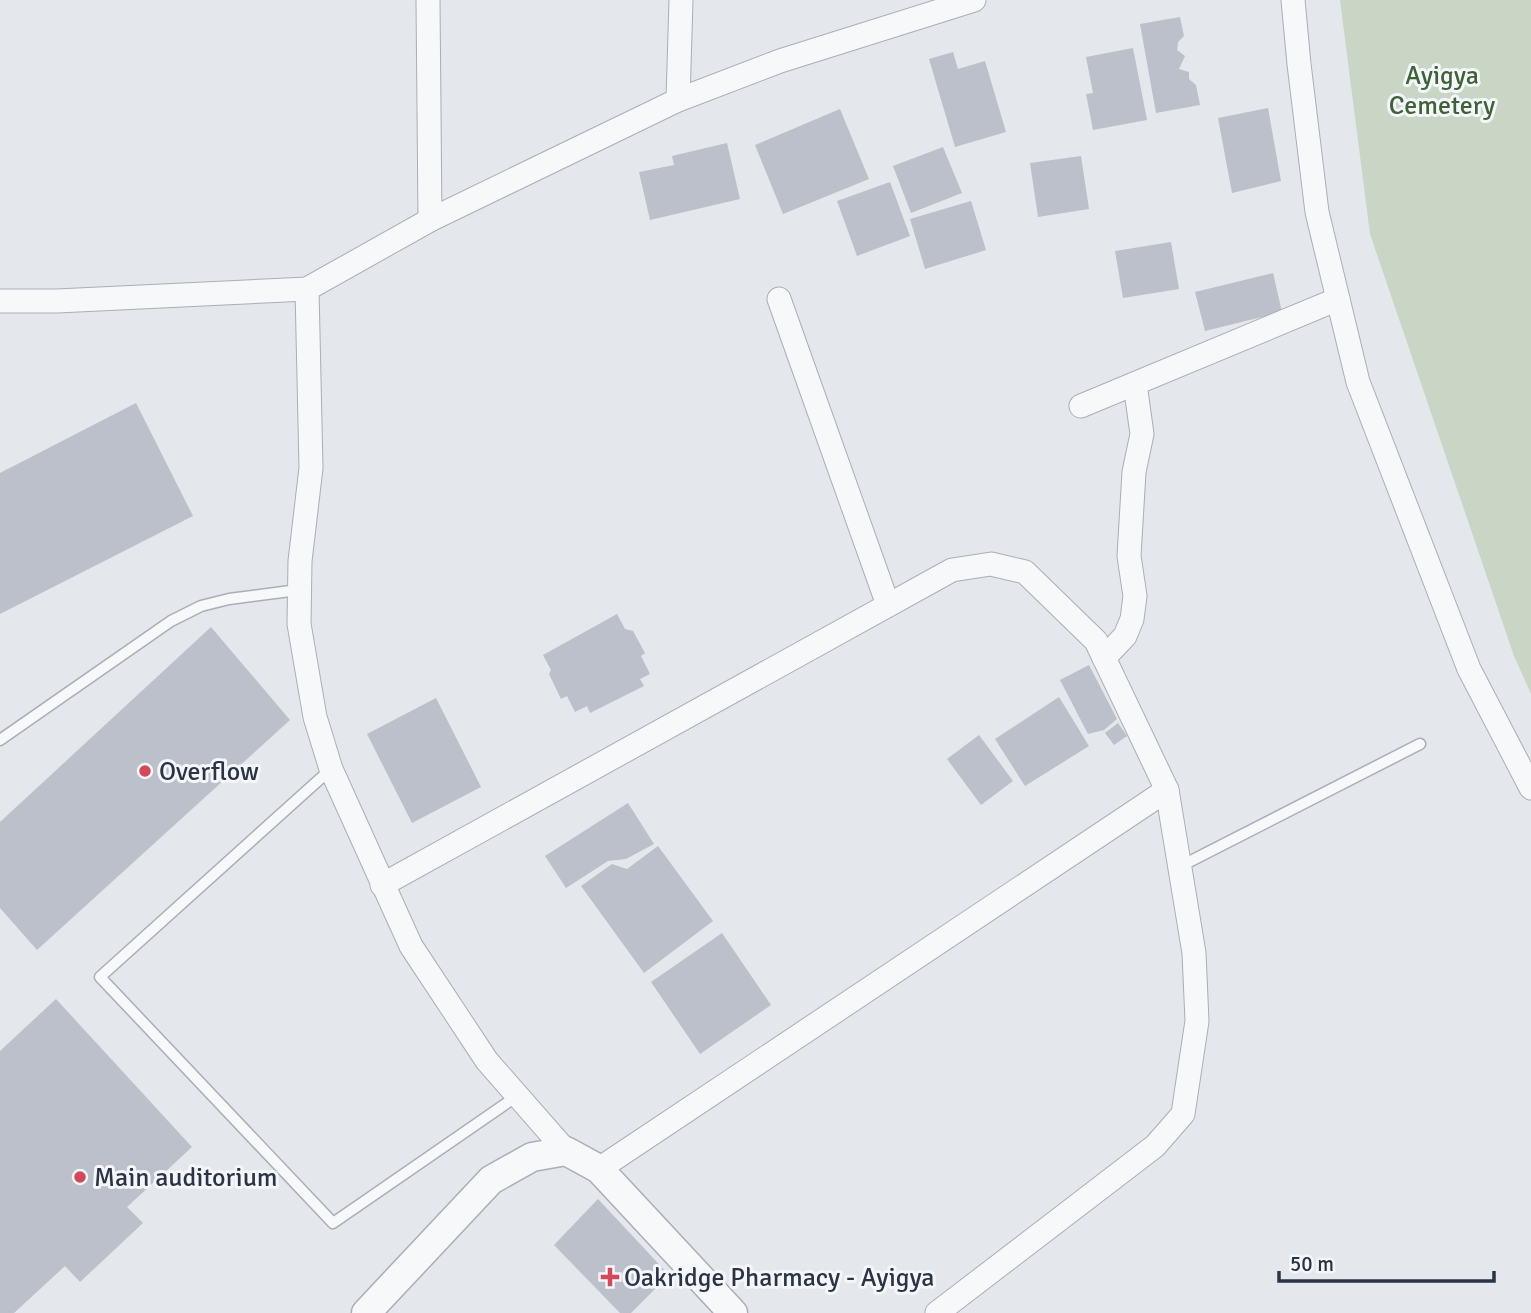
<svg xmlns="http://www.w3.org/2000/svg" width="1531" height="1313" viewBox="0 0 1531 1313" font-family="Signika,sans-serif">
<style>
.green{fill:#c9d6c5}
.building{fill:#bbc0ca}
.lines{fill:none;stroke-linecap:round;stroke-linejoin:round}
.service-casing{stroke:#a9aeb7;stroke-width:13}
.minor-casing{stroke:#a9aeb7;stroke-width:25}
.tertiary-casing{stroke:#a9aeb7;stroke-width:31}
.service{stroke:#f7f8fa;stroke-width:10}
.minor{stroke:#f7f8fa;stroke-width:23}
.tertiary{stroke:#f7f8fa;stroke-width:28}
.poi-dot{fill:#d1495b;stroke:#f4f6f9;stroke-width:2.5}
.labels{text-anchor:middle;stroke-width:6;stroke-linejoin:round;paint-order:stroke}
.park-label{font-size:26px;fill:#3f6138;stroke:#f4f6f9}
.poi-label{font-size:26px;fill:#2b3445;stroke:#f4f6f9;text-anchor:start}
</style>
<rect width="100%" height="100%" fill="#e4e7ec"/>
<polygon class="green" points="1340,0 1531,0 1531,694 1514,656 1370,234"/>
<g class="building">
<polygon points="1180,17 1184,36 1178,42 1177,50 1185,56 1179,69 1189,72 1189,79 1196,85 1200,105 1156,113 1140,24"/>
<polygon points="1133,48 1147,120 1093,130 1086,94 1093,93 1086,57"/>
<polygon points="953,52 958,69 985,61 1006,132 955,147 929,59"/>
<polygon points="1268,108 1281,181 1232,193 1218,118"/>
<polygon points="840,109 869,179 783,214 755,145"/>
<polygon points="727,143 740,199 650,220 639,172 674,165 672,156"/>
<polygon points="943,147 962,193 911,213 893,166"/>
<polygon points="1081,156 1089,209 1038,217 1030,163"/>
<polygon points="890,182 910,236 857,256 837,201"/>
<polygon points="971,201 986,250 925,269 910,219"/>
<polygon points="1171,242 1179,289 1123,298 1115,251"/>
<polygon points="1273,273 1282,312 1205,331 1195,292"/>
<polygon points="136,403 193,516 0,614 0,473"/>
<polygon points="617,614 625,629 633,631 645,653 641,656 650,674 640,679 644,686 590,713 587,706 575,712 567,696 561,699 549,674 551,670 543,655"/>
<polygon points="211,627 290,720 37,950 0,908 0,822"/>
<polygon points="1089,665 1117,719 1104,730 1088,734 1060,680"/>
<polygon points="1059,697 1089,746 1025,786 995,739"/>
<polygon points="436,698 481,787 412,823 367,734"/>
<polygon points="1118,723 1127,736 1114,745 1105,733"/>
<polygon points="979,735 1013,781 981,805 947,759"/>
<polygon points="628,803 654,844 626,859 608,861 566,888 545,856"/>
<polygon points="658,846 713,921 644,973 581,886 612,864 627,869"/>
<polygon points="722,933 771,1005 700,1054 651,982"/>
<polygon points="56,999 192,1147 127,1207 143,1223 80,1282 65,1266 14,1313 0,1313 0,1051"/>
<polygon points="598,1199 669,1275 631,1313 620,1313 554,1245"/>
</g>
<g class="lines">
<defs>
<g id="service">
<polyline points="0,740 171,621 201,606 229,599 298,590"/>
<polyline points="331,769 100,977 333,1223 517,1096"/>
<polyline points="1179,867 1420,744"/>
</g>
<g id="minor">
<polyline points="428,0 430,220"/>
<polyline points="1293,0 1299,64 1317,212 1358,382 1469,669 1531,788"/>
<polyline points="678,100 681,0"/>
<polyline points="307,289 311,468 300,561 299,624 315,717 331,769 411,946 487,1061 566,1151"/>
<polyline points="779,299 888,605"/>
<polyline points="0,301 57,301 307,289 430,220 678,100 780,61 974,0"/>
<polyline points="1081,406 1338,299"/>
<polyline points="1104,658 1125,636 1132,619 1135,596 1129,556 1134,472 1142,434 1135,384"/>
<polyline points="382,885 952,570 991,564 1025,572 1096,641 1167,790 1194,953 1197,1021 1183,1114 1155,1146 937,1313"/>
<polyline points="599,1169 1167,790"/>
</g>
<polyline id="tertiary" points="366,1313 491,1180 532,1157 566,1151 599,1169 733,1313"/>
</defs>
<use href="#service" class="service-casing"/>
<use href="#minor" class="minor-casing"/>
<use href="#tertiary" class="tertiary-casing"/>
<use href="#service" class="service"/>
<use href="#minor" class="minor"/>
<use href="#tertiary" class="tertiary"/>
</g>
<g class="poi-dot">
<circle cx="145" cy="771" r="7"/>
<circle cx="80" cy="1177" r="7"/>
<path d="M606.5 1266.5h7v7h7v7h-7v7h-7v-7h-7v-7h7z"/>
</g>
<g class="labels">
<g class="park-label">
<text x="1442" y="84">Ayigya<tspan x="1442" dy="30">Cemetery</tspan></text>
</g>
<g class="poi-label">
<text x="159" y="780">Overflow</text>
<text x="94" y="1186">Main auditorium</text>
<text x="624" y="1286">Oakridge Pharmacy - Ayigya</text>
</g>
</g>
<path d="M1279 1271v10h215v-10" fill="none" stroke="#2b3445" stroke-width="3.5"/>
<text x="1290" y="1271" font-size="21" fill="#2b3445" stroke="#f4f6f9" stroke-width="5" paint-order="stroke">50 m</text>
</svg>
